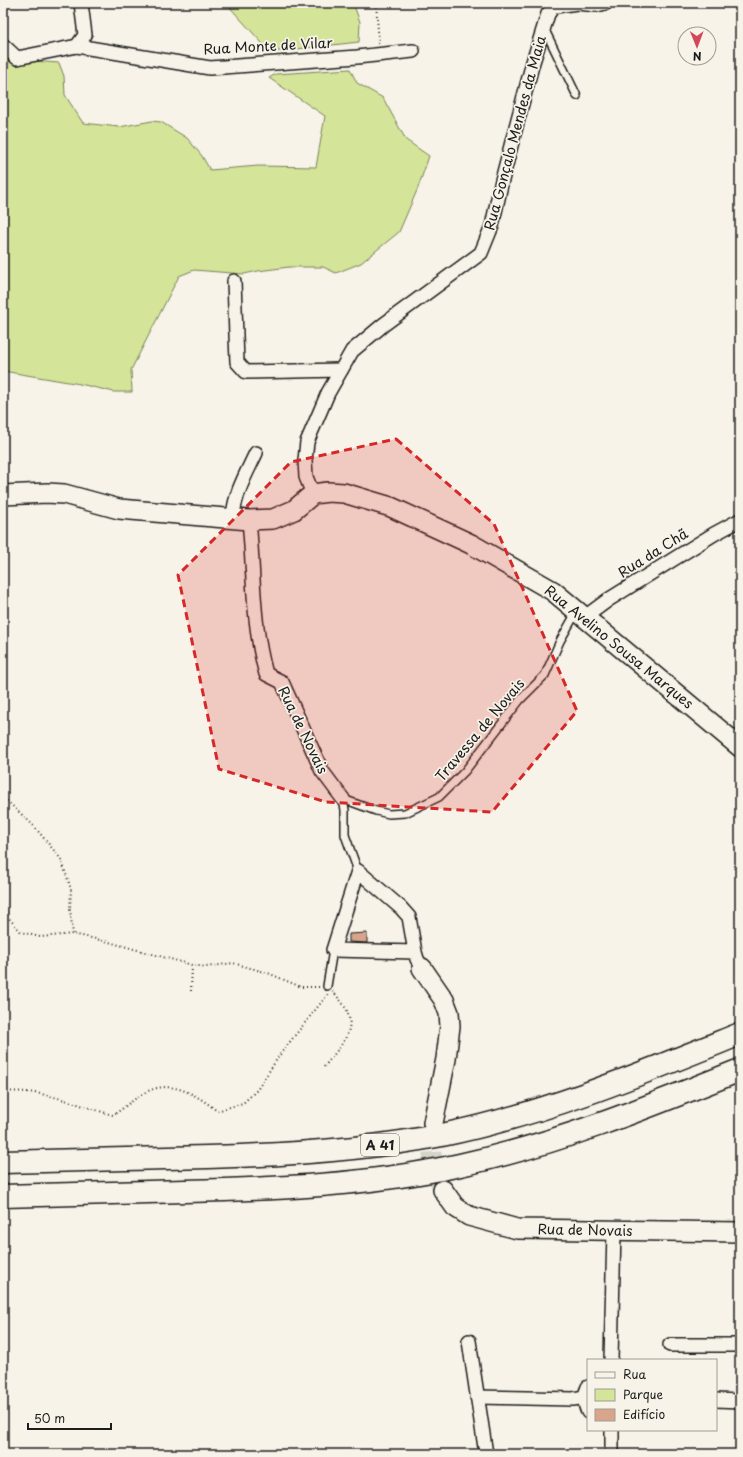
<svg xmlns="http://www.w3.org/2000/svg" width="743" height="1457" viewBox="0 0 743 1457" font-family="'Playpen Sans',sans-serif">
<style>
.green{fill:#d4e498;stroke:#78805a}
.building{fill:#d8a58b;stroke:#1c1c1c}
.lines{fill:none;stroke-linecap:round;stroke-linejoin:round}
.secondary-tunnel{stroke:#d6d3c9;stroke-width:19;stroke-dasharray:19 10;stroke-linecap:butt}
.lane-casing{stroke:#1c1c1c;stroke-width:10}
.street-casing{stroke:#1c1c1c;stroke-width:16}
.secondary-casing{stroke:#1c1c1c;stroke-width:22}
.highway-casing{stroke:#1c1c1c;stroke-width:25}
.path{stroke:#1c1c1c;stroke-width:2;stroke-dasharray:1 3;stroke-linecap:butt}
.lane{stroke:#f7f3e8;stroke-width:7}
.street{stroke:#f7f3e8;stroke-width:13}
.secondary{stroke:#f7f3e8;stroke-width:19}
.highway{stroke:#f7f3e8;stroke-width:22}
.marked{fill:#d62828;fill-opacity:0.2;stroke:#d62828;stroke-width:3;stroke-dasharray:8 5;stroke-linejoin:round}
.labels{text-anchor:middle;stroke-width:3.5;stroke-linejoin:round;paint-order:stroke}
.shield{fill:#f7f3e8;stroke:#5e5c59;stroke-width:1}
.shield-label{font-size:13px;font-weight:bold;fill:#1c1c1c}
.street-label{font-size:14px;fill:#1c1c1c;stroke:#f7f3e8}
</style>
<rect width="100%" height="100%" fill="#f7f3e8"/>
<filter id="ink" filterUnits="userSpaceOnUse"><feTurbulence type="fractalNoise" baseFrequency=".025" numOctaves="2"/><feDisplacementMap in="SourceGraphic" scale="8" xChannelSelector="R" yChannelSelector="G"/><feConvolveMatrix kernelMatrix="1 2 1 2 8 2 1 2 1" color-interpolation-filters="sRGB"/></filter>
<g filter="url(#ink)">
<g class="green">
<polygon points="226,3 353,3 360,22 359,42 270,52"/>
<polygon points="3,53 32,61 59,63 64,76 65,95 83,123 119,127 152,121 161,122 187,138 202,156 210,170 258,166 316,167 325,116 269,78 276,74 350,69 357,83 383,98 406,140 429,156 418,188 399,232 361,263 336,273 323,267 289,267 258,271 244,274 194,270 179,276 131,370 132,392 114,392 80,384 3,371"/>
</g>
<polygon class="building" points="367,933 367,943 349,942 349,934"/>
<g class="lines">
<path class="secondary-tunnel" d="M433,1123C430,1151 431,1165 443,1190"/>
<defs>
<g id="lane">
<polyline points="544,28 577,96"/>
<polyline points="358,871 345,835 345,810 343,799 376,811 389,814 405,813 439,797 465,771 520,700 545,675 560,641 577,611"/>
<polyline points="327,986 333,950"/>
</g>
<g id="street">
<polyline points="3,45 17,58 77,46 85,35 81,3"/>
<polyline points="77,46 210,68 357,57 413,51"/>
<polyline points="234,281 237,362 246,372 341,370"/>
<polyline points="313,494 306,477 305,460 307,442 328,393 352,351 383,325 481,253 492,226 502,180 533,62 548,14 553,7 563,5 577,3 597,5 606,3"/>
<path d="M233,518C234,495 246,474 256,453"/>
<path d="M249,520C254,571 252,624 266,674L282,682L322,771L343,799"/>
<polyline points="585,617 608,600 714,534 740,520"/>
<polyline points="415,952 333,950 358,871 401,908 409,917 415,952 417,959 422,968"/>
<polyline points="469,1341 486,1454"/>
<polyline points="670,1345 740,1345"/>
<polyline points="611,1360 614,1230"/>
<path d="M588,1387C584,1395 584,1404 588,1412"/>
<polyline points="477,1397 573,1399 585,1397"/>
<polyline points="716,1400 740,1401"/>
<polyline points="612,1454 612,1430"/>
</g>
<g id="secondary">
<polyline points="3,495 47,493 64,494 119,509 249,520 273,519 294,510 313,494 328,492 344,493 391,507 471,544 553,591 740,747"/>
<polyline points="422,968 444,1000 449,1013 450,1026 446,1059 433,1123"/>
<polyline points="443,1190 455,1207 469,1216 517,1229 740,1232"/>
</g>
<g id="highway">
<path d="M3,1162C71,1160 140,1159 208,1157C287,1155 365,1150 442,1135C545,1114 643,1073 740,1034"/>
<path d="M3,1196C64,1194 124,1193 185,1191C277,1189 370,1185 460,1165C557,1144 648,1107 740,1070"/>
</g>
</defs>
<use href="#lane" class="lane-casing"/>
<use href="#street" class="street-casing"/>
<use href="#secondary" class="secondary-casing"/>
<use href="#highway" class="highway-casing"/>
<g class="path">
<polyline points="376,3 379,44"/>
<polyline points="3,800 6,800 33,825 61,859 71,889 70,910 73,934"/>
<polyline points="3,868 4,899 7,916 21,932 40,937 73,934 105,941 192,965 206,967 233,963 268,973 301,987 320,987"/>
<polyline points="191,991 192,965"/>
<path d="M324,1067C347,1038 364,1023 332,991"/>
<path d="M3,1092C42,1088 76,1105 113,1115C123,1109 131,1101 141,1095C168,1077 195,1093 217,1111L243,1103L257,1090L281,1053L328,994"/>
</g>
<use href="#lane" class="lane"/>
<use href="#street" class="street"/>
<use href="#secondary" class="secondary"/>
<use href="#highway" class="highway"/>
</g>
</g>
<path class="marked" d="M396,439L494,524L577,711L492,812L326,802L219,769L178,575L291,462Z"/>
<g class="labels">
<rect class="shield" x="361" y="1134" width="38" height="22" rx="3"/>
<g class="shield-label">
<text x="380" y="1150">A 41</text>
</g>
<g class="street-label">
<text transform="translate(268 46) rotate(-3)" y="5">Rua Monte de Vilar</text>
<text transform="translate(515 133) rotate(-75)" y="5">Rua Gonçalo Mendes da Maia</text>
<text transform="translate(653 553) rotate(-32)" y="5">Rua da Chã</text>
<text transform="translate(619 647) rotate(39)" y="5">Rua Avelino Sousa Marques</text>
<text transform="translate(303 730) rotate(64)" y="5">Rua de Novais</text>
<text transform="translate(480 730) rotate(-50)" y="5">Travessa de Novais</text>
<text transform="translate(585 1230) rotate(1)" y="5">Rua de Novais</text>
</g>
</g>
<rect width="743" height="1457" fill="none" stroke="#f7f3e8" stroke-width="16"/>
<rect x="8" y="8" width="727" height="1441" fill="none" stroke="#1c1c1c" stroke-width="1.5" filter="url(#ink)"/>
<rect x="587" y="1359" width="130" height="72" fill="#f7f3e8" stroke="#9f9d96"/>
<rect x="595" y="1372" width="20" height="6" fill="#f7f3e8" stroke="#9f9d96"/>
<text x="623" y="1379" font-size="12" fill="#1c1c1c">Rua</text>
<rect x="595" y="1389" width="20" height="12" fill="#d4e498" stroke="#9f9d96"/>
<text x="623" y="1399" font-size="12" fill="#1c1c1c">Parque</text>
<rect x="595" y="1409" width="20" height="12" fill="#d8a58b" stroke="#9f9d96"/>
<text x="623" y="1419" font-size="12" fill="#1c1c1c">Edifício</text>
<g transform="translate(697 46) rotate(179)"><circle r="19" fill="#f7f3e8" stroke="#9f9d96"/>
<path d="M0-3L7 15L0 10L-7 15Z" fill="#d1495b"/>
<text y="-6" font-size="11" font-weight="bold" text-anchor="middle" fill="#1c1c1c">N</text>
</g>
<path d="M28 1423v6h83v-6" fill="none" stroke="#1c1c1c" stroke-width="2"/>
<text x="34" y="1423" font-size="12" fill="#1c1c1c" stroke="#f7f3e8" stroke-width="3" paint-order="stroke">50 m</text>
</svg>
